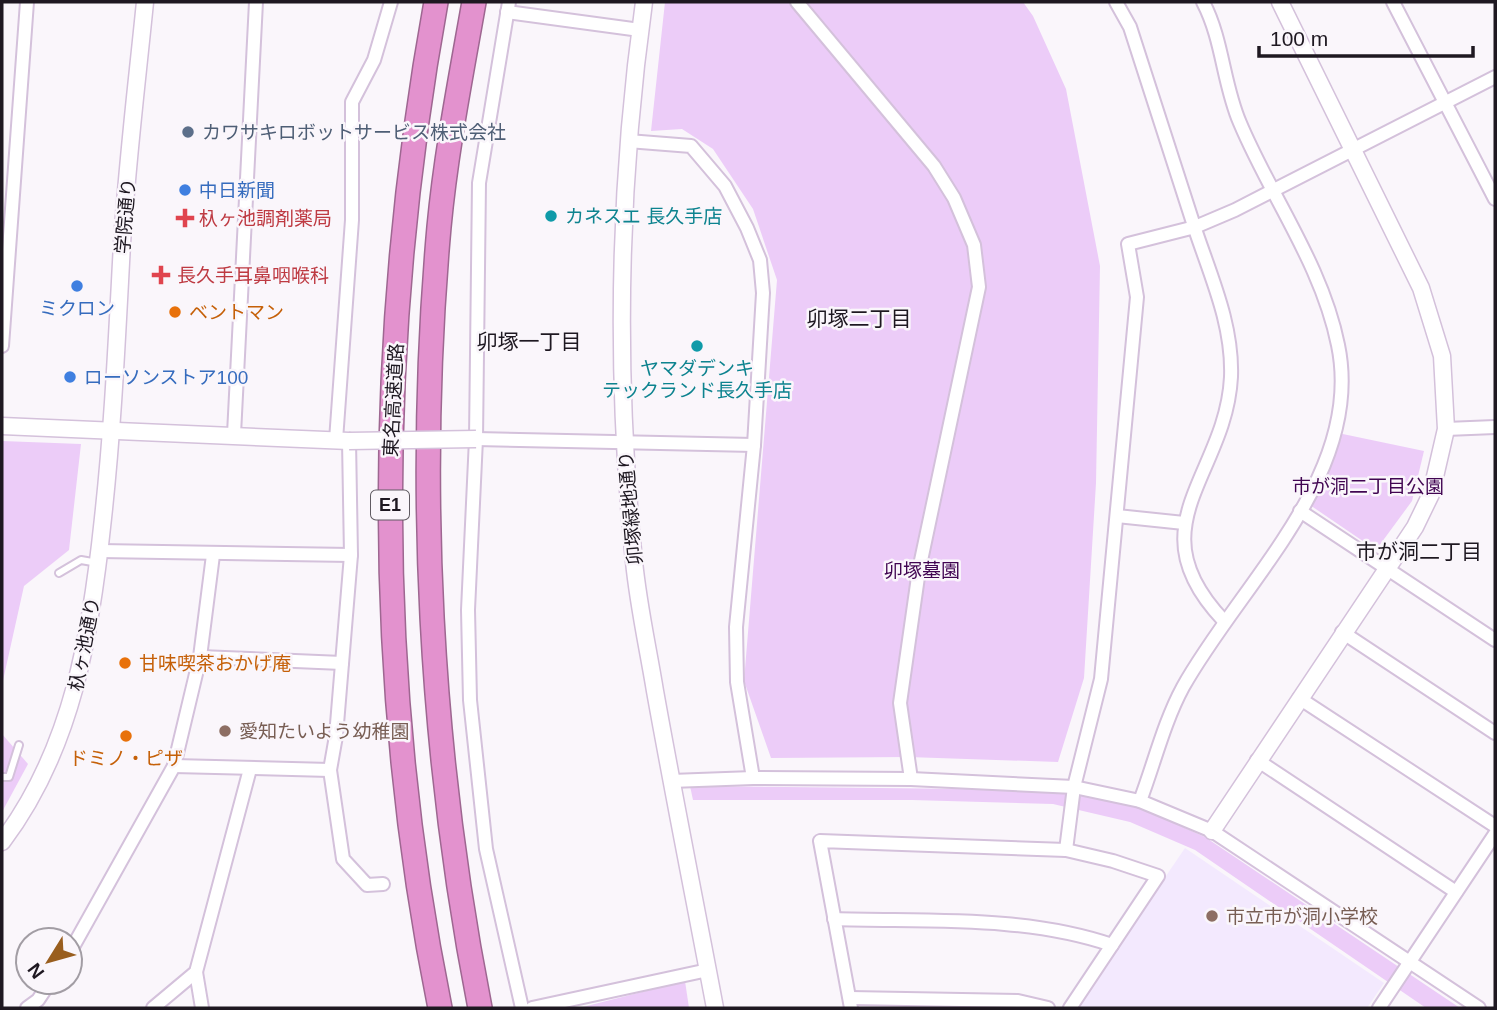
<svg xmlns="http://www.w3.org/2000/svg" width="1497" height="1010" viewBox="0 0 1497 1010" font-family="Arial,'Noto Sans JP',sans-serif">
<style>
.education{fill:#f3e9fe}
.green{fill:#ecccf8}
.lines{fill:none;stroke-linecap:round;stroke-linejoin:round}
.service-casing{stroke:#d4c1db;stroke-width:10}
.minor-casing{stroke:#d4c1db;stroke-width:16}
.tertiary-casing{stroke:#d4c1db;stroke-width:19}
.motorway-casing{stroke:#9e6791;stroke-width:26}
.service{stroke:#fff;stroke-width:6}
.minor{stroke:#fff;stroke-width:12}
.tertiary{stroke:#fff;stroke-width:16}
.motorway{stroke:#e392ce;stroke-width:23}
.tertiary-bridge-casing{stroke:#d4c1db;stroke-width:19;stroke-linecap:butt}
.tertiary-bridge{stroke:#fff;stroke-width:16}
.service-dot{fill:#5c6f8a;stroke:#faf6fb;stroke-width:2.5}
.shop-dot{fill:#3f7fe0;stroke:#faf6fb;stroke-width:2.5}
.culture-dot{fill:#0f9aa8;stroke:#faf6fb;stroke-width:2.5}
.health-dot{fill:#e0444e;stroke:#faf6fb;stroke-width:2.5}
.food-dot{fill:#e8710a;stroke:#faf6fb;stroke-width:2.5}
.education-dot{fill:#8d6e63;stroke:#faf6fb;stroke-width:2.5}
.labels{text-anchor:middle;stroke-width:5;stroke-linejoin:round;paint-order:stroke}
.shield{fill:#faf6fb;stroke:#605b62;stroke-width:2}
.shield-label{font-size:18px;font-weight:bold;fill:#1e1821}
.service-label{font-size:19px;fill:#4e5e75;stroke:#faf6fb;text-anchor:start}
.shop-label{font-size:19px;fill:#366cbe;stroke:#faf6fb;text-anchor:start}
.street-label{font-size:19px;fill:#1e1821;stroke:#faf6fb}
.culture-label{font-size:19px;fill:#0d838f;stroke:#faf6fb;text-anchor:start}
.health-label{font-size:19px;fill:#be3a42;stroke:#faf6fb;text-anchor:start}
.food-label{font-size:19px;fill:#c56008;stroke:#faf6fb;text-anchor:start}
.park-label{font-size:19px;fill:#410552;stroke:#faf6fb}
.education-label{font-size:19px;fill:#785e54;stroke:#faf6fb;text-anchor:start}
.neighbourhood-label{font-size:21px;fill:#1e1821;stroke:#faf6fb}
</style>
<rect width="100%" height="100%" fill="#faf6fb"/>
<polygon class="education" points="1185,848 1384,983 1367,1008 1076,1008"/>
<g class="green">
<polygon points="665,2 1023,2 1033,16 1066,89 1100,266 1096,483 1084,678 1058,762 908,757 771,758 744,681 777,280 753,209 713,149 682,129 651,131"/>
<polygon points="1338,433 1424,451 1412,501 1376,550 1307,503"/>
<polygon points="2,441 81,444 69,550 24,586 2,685"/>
<polygon points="2,734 28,764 2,812"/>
<polygon points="690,786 1058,790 1136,806 1205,837 1460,1008 1426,1008 1195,850 1130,822 1053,804 912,800 693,800"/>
<polygon points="685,981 689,1008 579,1008"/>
</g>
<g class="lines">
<defs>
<g id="service">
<polyline points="59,573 81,560 98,563"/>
<polyline points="2,777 9,777 19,745"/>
</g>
<g id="minor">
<polyline points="509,2 479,183 476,439 468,610 470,700 486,849 522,1008"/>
<polyline points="797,2 934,166 954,198 974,245 979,287 919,570 900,703 911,779"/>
<path d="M1116,2L1130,27C1151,94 1173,161 1195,229C1211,277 1233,325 1231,377C1226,476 1133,526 1224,621"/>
<polyline points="1393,2 1495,199"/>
<polyline points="507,12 640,30"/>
<polyline points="628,141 691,146 725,186 747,228 760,260 763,293 754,445 736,627 737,682 753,778"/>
<polyline points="2,346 27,2"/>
<polyline points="1446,429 1495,427"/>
<polyline points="234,434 256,2"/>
<polyline points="476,439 754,445"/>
<polyline points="336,440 352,220 352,102 374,60 391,2"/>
<polyline points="349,441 351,555 336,736 330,770 343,859 367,885 383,884"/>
<polyline points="1300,511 1495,640"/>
<polyline points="1117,516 1184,523"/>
<polyline points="100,551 351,555"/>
<polyline points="1342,632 1495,733"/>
<polyline points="200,657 342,663"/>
<polyline points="1299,698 1495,826"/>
<polyline points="1257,760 1456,892"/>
<polyline points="174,766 330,770"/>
<polyline points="671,781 753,778 911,779 1074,787 1140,801 1212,831 1479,1008"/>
<path d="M1140,801C1154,764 1164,722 1183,687C1241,583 1365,474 1338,345C1322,265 1271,197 1240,123C1223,84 1223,40 1203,2"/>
<polyline points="1066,850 1074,787 1101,679 1137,297 1128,244 1195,227 1235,210 1495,77"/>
<path d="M834,919C927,922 1024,915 1112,945"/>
<polyline points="70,952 174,766 200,657 213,555"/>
<polyline points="196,972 202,1008"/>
<polyline points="850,998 1018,1001 1048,1008"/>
<polyline points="27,1008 38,1000 50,982"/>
<polyline points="153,1008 196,972 250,769"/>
<polyline points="532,1008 708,970"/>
<polyline points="851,1008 820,841 1066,850 1113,861 1158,876 1070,1008"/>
<polyline points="1379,1008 1495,834"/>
</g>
<g id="tertiary">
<path d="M644,2C618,188 615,374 634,561C638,604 648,648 655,691C674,797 695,902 715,1008"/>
<polyline points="2,426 349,441"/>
<polyline points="1212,831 1415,527 1431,494 1446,429 1442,356 1421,288 1280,2"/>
<path d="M2,842C73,748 91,633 103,518C113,427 117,336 122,244C127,163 137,82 145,2"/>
</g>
<g id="motorway">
<path d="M436,2C376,333 373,678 440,1008"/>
<path d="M474,2C461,76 446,152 439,227C416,485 430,754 480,1008"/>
</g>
</defs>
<use href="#service" class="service-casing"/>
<use href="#minor" class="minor-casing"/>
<use href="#tertiary" class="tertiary-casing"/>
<use href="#motorway" class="motorway-casing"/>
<use href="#service" class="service"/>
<use href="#minor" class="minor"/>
<use href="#tertiary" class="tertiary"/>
<use href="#motorway" class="motorway"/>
<defs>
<polyline id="tertiary-bridge" points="349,441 476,439"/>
</defs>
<use href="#tertiary-bridge" class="tertiary-bridge-casing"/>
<use href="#tertiary-bridge" class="tertiary-bridge"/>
</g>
<circle class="service-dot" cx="188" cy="132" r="7"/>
<g class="shop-dot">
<circle cx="185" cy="190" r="7"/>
<circle cx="77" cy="286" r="7"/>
<circle cx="70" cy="377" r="7"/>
</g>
<g class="culture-dot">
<circle cx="551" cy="216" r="7"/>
<circle cx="697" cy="346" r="7"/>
</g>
<g class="health-dot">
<path d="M181.5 207.5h7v7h7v7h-7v7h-7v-7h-7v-7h7z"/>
<path d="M157.5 264.5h7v7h7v7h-7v7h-7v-7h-7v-7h7z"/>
</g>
<g class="food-dot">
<circle cx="175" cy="312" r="7"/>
<circle cx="125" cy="663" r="7"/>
<circle cx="126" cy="736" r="7"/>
</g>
<g class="education-dot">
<circle cx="225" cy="731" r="7"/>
<circle cx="1212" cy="916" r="7"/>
</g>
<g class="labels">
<rect class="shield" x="371" y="490.5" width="38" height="29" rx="5"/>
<g class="shield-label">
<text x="390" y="511">E1</text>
</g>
<g class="service-label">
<text x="202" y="139">カワサキロボットサービス株式会社</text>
</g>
<g class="shop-label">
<text x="199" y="197">中日新聞</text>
<text x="77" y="315" text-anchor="middle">ミクロン</text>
<text x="84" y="384">ローソンストア100</text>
</g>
<g class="street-label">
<text transform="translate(125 216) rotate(-85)" y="7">学院通り</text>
<text transform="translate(393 400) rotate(-87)" y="7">東名高速道路</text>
<text transform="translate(630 508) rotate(-95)" y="7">卯塚緑地通り</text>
<text transform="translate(84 644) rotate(-79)" y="7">杁ヶ池通り</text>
</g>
<g class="culture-label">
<text x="565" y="223">カネスエ 長久手店</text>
<text x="697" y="375" text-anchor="middle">ヤマダデンキ<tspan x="697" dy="22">テックランド長久手店</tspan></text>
</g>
<g class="health-label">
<text x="199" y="225">杁ヶ池調剤薬局</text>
<text x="177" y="282">長久手耳鼻咽喉科</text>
</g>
<g class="food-label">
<text x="189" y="319">ベントマン</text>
<text x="139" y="670">甘味喫茶おかげ庵</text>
<text x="126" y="765" text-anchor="middle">ドミノ・ピザ</text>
</g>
<g class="park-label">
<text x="1368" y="493">市が洞二丁目公園</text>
<text x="922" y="577">卯塚墓園</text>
</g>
<g class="education-label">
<text x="239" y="738">愛知たいよう幼稚園</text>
<text x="1226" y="923">市立市が洞小学校</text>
</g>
<g class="neighbourhood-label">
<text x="859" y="326">卯塚二丁目</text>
<text x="529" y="349">卯塚一丁目</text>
<text x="1419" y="559">市が洞二丁目</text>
</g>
</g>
<rect width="1497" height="1010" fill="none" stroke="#1e1821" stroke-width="7"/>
<g transform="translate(49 961) rotate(233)"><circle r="33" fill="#faf6fb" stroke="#a29da4" stroke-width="2"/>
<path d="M0-5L12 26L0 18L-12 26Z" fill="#995e1e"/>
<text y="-10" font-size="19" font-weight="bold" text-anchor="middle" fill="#1e1821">N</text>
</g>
<path d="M1259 46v10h214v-10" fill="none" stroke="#1e1821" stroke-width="3.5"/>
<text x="1270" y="46" font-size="21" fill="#1e1821" stroke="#faf6fb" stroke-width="5" paint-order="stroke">100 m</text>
</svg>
